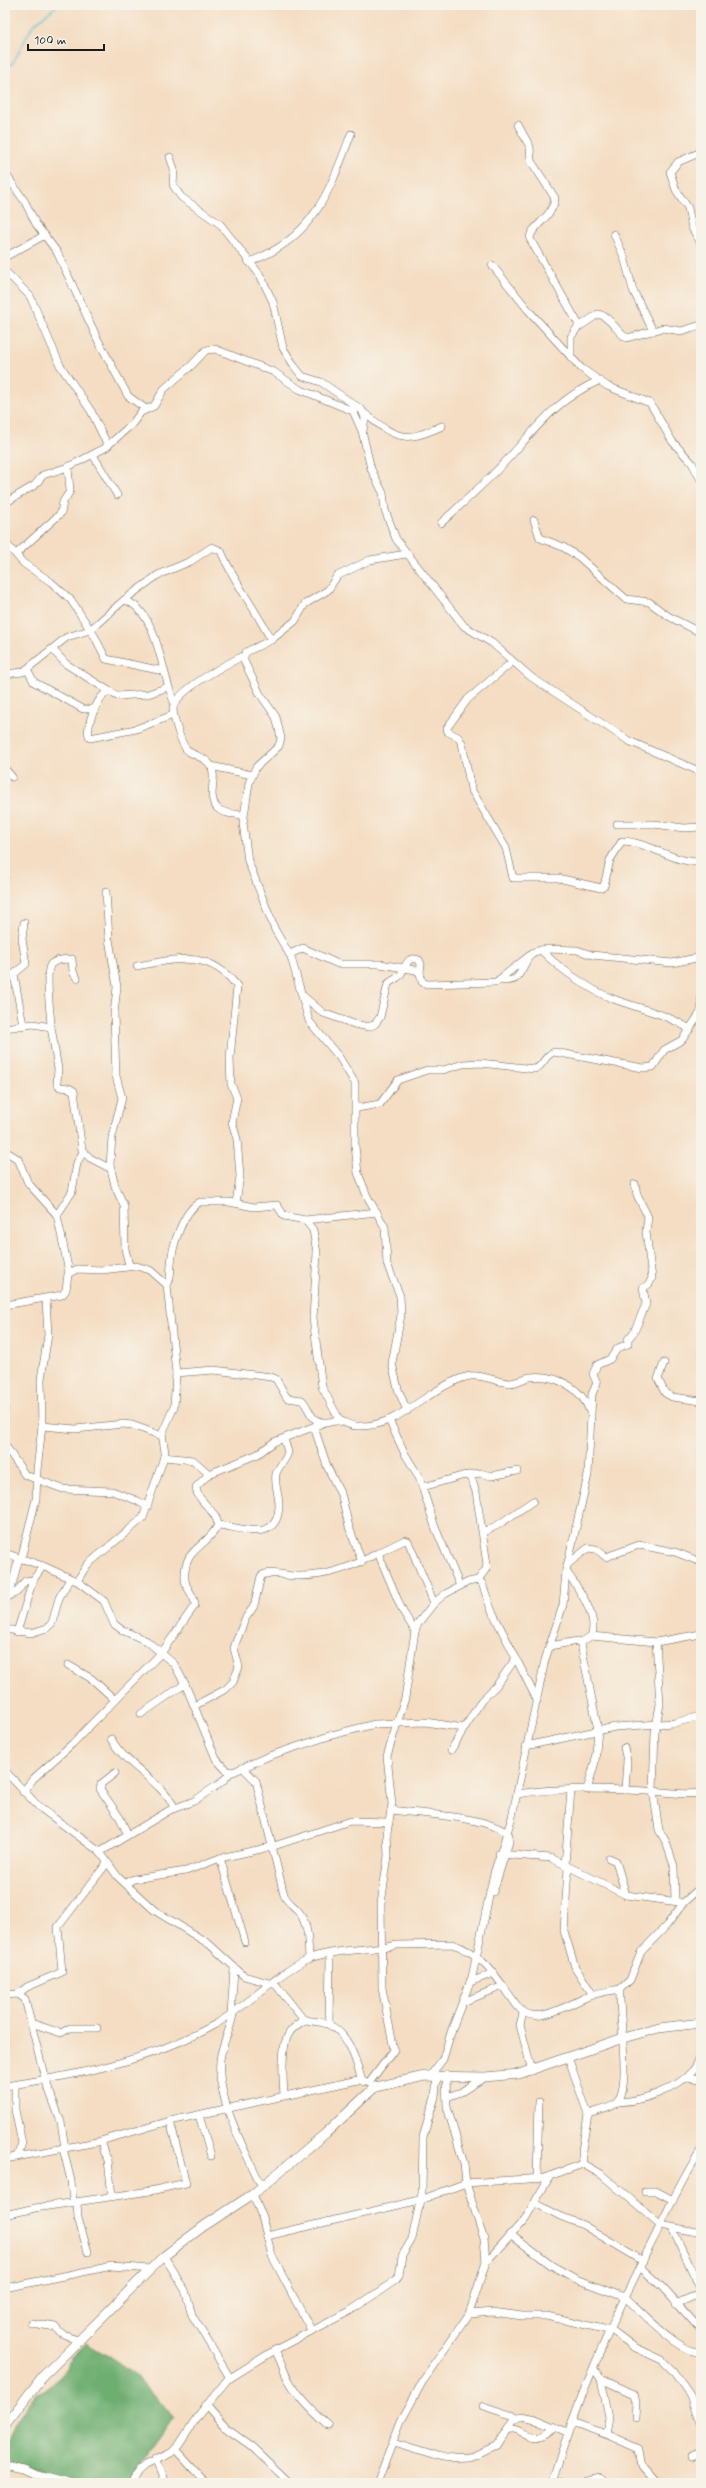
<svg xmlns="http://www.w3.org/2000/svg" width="706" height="2488" viewBox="0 0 706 2488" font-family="Mynerve,sans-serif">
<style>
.forest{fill:#6eae71;stroke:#456546}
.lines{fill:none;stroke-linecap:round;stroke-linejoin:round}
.stream{stroke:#59c3d4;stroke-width:1.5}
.minor-casing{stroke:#686056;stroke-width:8}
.major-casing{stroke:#686056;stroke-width:10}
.minor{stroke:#fff;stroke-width:7}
.major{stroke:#fff;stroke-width:9}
</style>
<rect width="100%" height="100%" fill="#f7f3e8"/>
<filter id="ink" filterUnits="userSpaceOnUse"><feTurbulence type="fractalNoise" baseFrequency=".025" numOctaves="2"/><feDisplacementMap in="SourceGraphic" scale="8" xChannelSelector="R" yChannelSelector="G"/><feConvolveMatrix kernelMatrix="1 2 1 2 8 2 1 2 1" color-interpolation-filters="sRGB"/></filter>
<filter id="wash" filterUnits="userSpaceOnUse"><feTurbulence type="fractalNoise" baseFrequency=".012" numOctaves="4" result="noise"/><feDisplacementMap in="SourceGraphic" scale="16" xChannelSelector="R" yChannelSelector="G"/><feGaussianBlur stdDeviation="0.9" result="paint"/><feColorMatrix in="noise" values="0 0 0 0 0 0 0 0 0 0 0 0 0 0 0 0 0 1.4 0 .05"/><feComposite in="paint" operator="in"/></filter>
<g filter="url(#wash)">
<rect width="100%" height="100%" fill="#f4ddc2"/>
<path class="forest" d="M86,2343L130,2369L174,2418C160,2440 142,2460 130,2483H65L38,2471L5,2465V2444L14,2423L34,2397L59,2378L67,2369L72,2357Z"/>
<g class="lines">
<polyline class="stream" points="5,68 13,63 33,25 58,5"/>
</g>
</g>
<g filter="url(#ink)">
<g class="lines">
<defs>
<g id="minor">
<path d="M518,125L530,147L531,161L555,198C553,218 530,226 530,239L579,325L571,337V357"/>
<polyline points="701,152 678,162 670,172 676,190 688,208 692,228 701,243"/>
<polyline points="170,157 174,169 173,185 181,197 220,224 260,275 273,302 283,348 295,367 302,376 321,382 362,410 365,418 363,431"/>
<polyline points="5,173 25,202 36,224 57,252 98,340 128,396 146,409"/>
<polyline points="614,234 624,257 633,290 653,331"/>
<polyline points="5,257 45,235"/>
<path d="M249,262C313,239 329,193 351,134"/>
<polyline points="492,265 529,311 581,368 607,386 650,403 672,441 692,463 701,480"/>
<polyline points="5,271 30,296 60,365 91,411 108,446"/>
<path d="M579,327L598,314C610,316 617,333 627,338L663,328L681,331L701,325"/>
<path d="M364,413C396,438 403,444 442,426"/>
<polyline points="93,455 117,495"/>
<polyline points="5,503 35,485 43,475 68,467 105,448 132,424 141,412 154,406 164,389 192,365 206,350 215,349 274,372 299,389 353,411 362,431 371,469 383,493 385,510 396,539 464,626 492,643 531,677 629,741 701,772"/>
<polyline points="534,520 540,538 563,547 579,557 626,599 649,602 668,616 701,633"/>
<path d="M441,523C463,503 484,484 504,463C535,430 555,400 598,381"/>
<polyline points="5,542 23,563 51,582 71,600 95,637 106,659 163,671"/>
<polyline points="16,554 61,513 63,502 70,491 68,467"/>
<polyline points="406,554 370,560 337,576 328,590 305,604 295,621 271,640 246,652 243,659 260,694 276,717 281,738 279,746 256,767 249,783 243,823 248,861 275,930 291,957 309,1021 339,1057 355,1083 355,1146 358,1173 367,1196 385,1227 387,1264 400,1296 401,1315 392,1363 398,1389 407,1411"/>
<path d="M124,600C158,610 161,673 174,702"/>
<polyline points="53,650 66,664 117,696 148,694 168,687"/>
<path d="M243,656C226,664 177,690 173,708C173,717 181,745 188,751C196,757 206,757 211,766C218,779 206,795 217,808C223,814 236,814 243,815"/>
<path d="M512,662L468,699L447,728L448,732L458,737L462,743L471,789L506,848L513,878H558L601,888L604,886L610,860L622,841C649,842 676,864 701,862"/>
<polyline points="27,669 34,682 83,709 95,709"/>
<path d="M5,674L23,672L67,637L90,630L124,600L158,575L191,561L212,547L221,551C234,583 256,609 271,640"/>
<path d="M109,691C98,695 84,728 90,738L136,729L173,715"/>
<polyline points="211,766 252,775"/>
<polyline points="5,769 12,777"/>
<polyline points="617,824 654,824 684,828 701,827"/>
<polyline points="5,859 5,876"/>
<polyline points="106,892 109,939 117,987 114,1014 116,1076 122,1098 112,1137 110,1165 115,1186 124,1206 125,1249 129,1265"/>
<path d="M541,950C556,966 590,990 611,998C639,1009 663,1012 690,1029"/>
<polyline points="290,954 303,948 338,964 380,964 416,970 420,973 422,982 427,984 496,982 534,952 546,949 577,950 592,955 672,963 701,957"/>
<path d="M137,966C177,959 209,949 237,986L230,1058L231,1084L237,1098L232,1122L237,1139L240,1176L236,1203"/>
<path d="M499,980C519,983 518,976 527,960"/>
<path d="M302,995L323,1013L354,1024L369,1027L375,1024L380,1017L388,984C391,980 398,979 401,974C406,966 407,955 419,960L421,964L420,973"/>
<polyline points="701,1012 701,963"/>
<polyline points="23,1025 14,974 26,964 22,939 24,923"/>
<path d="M51,1027C51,1014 44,973 51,964C56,959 66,959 72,959L73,972L77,978"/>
<polyline points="5,1028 33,1024 51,1027 58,1069 57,1083 60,1087 69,1088 74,1091 82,1150 90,1158 111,1169"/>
<path d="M357,1108L380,1104L398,1080L427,1070H443L463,1064L480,1063L535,1069C544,1066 544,1055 554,1052L643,1068L653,1067L664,1050L682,1040L701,1012"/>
<polyline points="5,1151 18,1159 28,1183 57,1215 69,1272"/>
<polyline points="57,1215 72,1192 77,1163 83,1152"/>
<polyline points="305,1220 377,1212"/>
<path d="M167,1285C172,1278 170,1271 171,1264C172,1246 183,1211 200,1202H229L254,1207L277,1205L284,1216L305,1220L313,1230L317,1253L313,1318L322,1387L340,1421"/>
<polyline points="5,1305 62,1295 66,1290 68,1274 77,1269 102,1270 136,1266 150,1270 167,1285 176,1373 174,1407 162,1434 165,1452 162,1463 143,1518 87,1565 77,1581 104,1601 114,1624 122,1630 147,1641 174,1664 185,1684 216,1759 227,1771 233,1772 269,1756 332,1735 375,1724 425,1722 464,1728"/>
<polyline points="664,1363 658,1379 665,1393 672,1397 701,1401"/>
<path d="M176,1373L214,1370L271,1377L276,1379L287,1398L302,1400C308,1406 309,1415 316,1420C324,1425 331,1420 340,1421C345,1422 350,1426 357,1426C397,1428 422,1394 457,1380C481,1370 488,1381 510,1383C517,1383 523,1378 530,1377C555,1374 582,1387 590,1412"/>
<polyline points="5,1402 5,1408"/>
<polyline points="389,1420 405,1454 419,1477 435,1527 460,1586"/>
<polyline points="42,1426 76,1429 123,1424 132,1425 162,1436"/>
<polyline points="314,1427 327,1466 342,1497 349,1527 362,1562"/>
<polyline points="5,1445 25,1475 63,1489 112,1491 138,1501 147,1507"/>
<polyline points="164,1457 193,1460 209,1474"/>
<polyline points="468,1475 480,1473 491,1476 517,1471"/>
<polyline points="423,1487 465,1475 471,1477 476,1492 487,1564 486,1569 478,1580"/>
<path d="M218,1525C242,1527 278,1545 279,1505C279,1495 274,1484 276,1474C278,1466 286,1461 288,1452L284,1439"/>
<polyline points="483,1532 498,1525 533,1501"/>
<polyline points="5,1553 43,1566 74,1580"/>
<polyline points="21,1559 36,1499 37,1470 42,1426 41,1379 48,1335 46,1299"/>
<polyline points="568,1564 588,1548 596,1549 606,1557 639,1545 675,1552 701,1562"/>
<path d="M566,1571C577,1586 600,1618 591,1636L580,1643"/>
<polyline points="9,1596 17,1592 25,1581 33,1580 43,1566"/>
<polyline points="5,1599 9,1596 19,1558"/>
<polyline points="5,1629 31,1633 47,1628 52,1623 59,1598 70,1579"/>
<polyline points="415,1631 402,1610 378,1553 405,1540 408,1541 434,1603"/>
<polyline points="17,1632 33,1580"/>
<polyline points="591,1636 656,1642 701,1634"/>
<polyline points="656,1642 660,1704 655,1732 653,1791 659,1830 666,1842 674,1866 675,1901"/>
<polyline points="549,1646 578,1641 581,1644 598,1730 595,1762 587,1790"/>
<polyline points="68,1665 92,1679 114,1699"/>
<path d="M194,1706L226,1689L233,1682L239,1667L234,1648L236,1642L245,1619L254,1606L261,1576C269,1570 285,1576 295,1576C326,1577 350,1568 378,1553"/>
<polyline points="141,1714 185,1684"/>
<path d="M111,1739C127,1767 160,1780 175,1808"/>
<polyline points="526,1746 615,1727 674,1723 701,1716"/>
<polyline points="624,1748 627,1761 625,1790"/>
<polyline points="451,1750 481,1701 496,1686 516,1658"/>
<path d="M243,1768L256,1781L284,1895C288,1904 294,1905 299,1912C309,1925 308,1943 309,1959"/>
<path d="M5,1771L39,1807L100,1852L118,1877L154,1910L209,1944L244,1976L276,1985L303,2019C311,2022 320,2021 327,2024C349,2032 356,2061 362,2081"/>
<polyline points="115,1773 101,1784 100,1789 120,1818 128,1835"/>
<path d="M23,1792L33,1779L72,1744L162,1652L195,1605C195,1595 185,1589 185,1579C183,1547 207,1548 218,1525C217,1510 196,1501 196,1487L209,1474L258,1454L274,1442L323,1423"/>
<path d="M517,1794C559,1787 604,1789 646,1791C665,1791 682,1796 701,1793"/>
<path d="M391,1810C420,1814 489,1816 509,1835V1842L493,1892"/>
<polyline points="100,1852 170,1810 194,1801 222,1782 230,1773"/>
<polyline points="499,1854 551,1858 626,1895 679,1902"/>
<polyline points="220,1858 245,1942"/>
<polyline points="609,1858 616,1861 626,1895"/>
<polyline points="565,1865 571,1790"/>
<polyline points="568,1868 564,1931 575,1967 593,1995"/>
<polyline points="125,1883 134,1879 186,1871 220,1858 271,1847 350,1821 389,1822"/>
<path d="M383,1948L397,1945L452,1944C485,1954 499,1981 518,2007C536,2029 571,2002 592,1995C601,1992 610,1991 620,1989"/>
<polyline points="470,1982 494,1973"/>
<polyline points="18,1994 27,1987 62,1972 58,1927 107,1863"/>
<polyline points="5,1995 18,1994 25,1999 45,2079 61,2122 65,2148"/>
<polyline points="463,2002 503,1986"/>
<polyline points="523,2013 520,2025 532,2071"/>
<path d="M233,2014C231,2030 221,2044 220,2061C216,2098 246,2153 262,2187"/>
<polyline points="231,2015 234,1969"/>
<polyline points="31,2023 61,2033 70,2028 97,2028"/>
<polyline points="329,2024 330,1955"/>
<polyline points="568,2057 588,2114 582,2150 583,2164"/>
<polyline points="430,2076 443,2059 452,2029 472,1977 494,1873 512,1817 545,1660 563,1605 566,1571 588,1475 592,1394 597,1383 593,1374 597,1365 610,1359 618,1348 628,1344 628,1339 634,1332 646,1304 643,1288 649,1284 652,1278 646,1232 648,1217 637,1195 635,1184"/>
<polyline points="687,2077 701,2079"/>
<polyline points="369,2083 394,2050 382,1988 381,1904 388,1856 387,1833 392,1804 387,1756 405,1698 415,1631 419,1622 434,1603 445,1594 468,1582 478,1580 482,1583 491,1609 537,1700"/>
<polyline points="15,2085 15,2110 22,2143 17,2157"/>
<path d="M5,2086C78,2075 149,2061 214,2025C247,2007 273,1976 308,1959C325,1951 363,1950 383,1947"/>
<path d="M284,2095C283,2080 280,2045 290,2032C293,2027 300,2023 305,2020"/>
<polyline points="447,2097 461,2092 485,2077"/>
<path d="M618,2102C642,2101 676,2090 692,2071C697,2067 698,2060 701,2055"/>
<path d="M588,2114C597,2111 611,2109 617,2102C632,2089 618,2011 620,1989L630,1980L641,1952L667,1925L684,1902L701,1887"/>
<polyline points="199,2115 211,2156"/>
<polyline points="102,2141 103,2151 108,2160 112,2196"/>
<polyline points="63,2148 71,2181 73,2202"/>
<polyline points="5,2159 97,2142 170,2121 358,2080 365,2082"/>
<polyline points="537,2179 539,2102"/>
<polyline points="645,2191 656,2191 673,2200"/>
<polyline points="253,2194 262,2217 272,2256 311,2330"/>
<polyline points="77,2202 78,2218 88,2252"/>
<polyline points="535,2203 560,2216 583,2225 643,2261"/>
<polyline points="5,2215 35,2208 150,2191 186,2183 170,2121"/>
<polyline points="672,2228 701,2290"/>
<polyline points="510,2234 551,2265 576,2279 624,2297"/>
<polyline points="267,2236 420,2200 466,2183 544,2178 583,2164 602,2175 661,2225 701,2233"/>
<polyline points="164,2256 185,2290 192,2315 230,2378"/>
<polyline points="486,2262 525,2219 550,2176"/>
<polyline points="640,2267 662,2287 701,2330"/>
<polyline points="5,2288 112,2266 151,2269"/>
<path d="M624,2296C640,2310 681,2355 701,2352"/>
<polyline points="676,2304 701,2293"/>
<polyline points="469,2314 493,2312 522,2316 547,2316 608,2330"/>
<polyline points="31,2323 56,2327 62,2334 79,2341"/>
<polyline points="609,2328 634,2347 662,2360 673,2371 690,2395 701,2427"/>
<path d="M275,2350C279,2357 282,2365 285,2373C294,2393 313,2412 329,2426"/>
<polyline points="594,2369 601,2379 634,2394 636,2402 635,2418"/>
<polyline points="601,2379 609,2418 606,2434"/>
<polyline points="206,2405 227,2429 251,2446 290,2483"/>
<polyline points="483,2406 517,2417"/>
<polyline points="572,2422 610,2436 639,2449 642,2466 657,2483"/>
<path d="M507,2430C519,2425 528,2440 541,2436C546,2435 550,2430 555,2427"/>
<polyline points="393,2443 442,2458 469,2457 497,2445 513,2420 521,2416 536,2419 567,2432"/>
<polyline points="175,2449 206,2483"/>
<polyline points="692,2457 701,2452"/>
<polyline points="155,2459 165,2483"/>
<polyline points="5,2465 25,2469 38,2475 69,2483"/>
<polyline points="552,2482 573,2483"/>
<polyline points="131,2483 138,2471 145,2465 171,2453 179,2445 197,2417 227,2380 275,2350 350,2311 396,2280 399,2276 402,2256 412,2239 422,2192 423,2137 435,2097 437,2077"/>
<polyline points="377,2483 401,2421 424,2379 469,2314 486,2262 484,2239 466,2183 464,2164 447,2107 446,2077"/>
<path d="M552,2483C576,2400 612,2322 651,2244C667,2213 681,2180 701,2150"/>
<polyline points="579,2483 600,2478 606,2483"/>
</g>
<polyline id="major" points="5,2425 42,2377 164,2256 204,2226 253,2194 326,2133 375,2087 425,2076 485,2077 519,2074 623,2038 659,2028 701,2023"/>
</defs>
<use href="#minor" class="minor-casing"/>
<use href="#major" class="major-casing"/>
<use href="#minor" class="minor"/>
<use href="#major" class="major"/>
</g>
</g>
<rect width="706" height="2488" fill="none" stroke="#f7f3e8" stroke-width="20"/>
<path d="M28 44v6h76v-6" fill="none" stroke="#1c1c1c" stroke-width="2"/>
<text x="34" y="44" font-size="12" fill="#1c1c1c" stroke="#f7f3e8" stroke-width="3" paint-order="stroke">100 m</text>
</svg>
